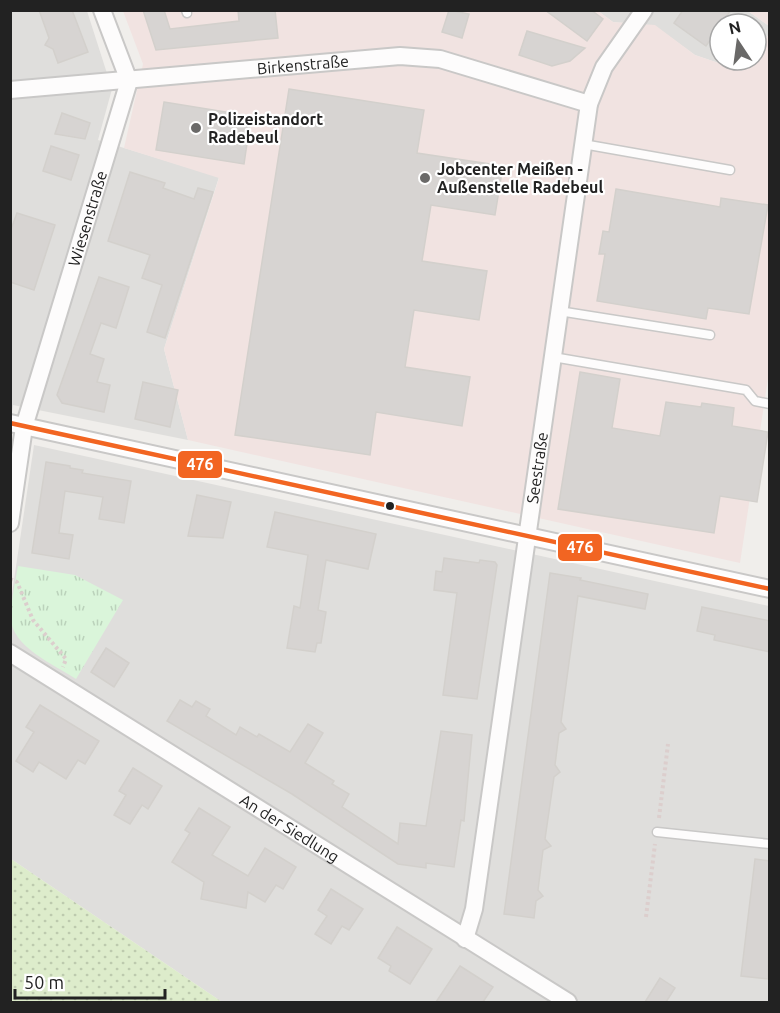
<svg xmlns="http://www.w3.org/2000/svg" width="780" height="1013" viewBox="0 0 780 1013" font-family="Ubuntu,sans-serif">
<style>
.residential{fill:#dfdedc}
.commercial{fill:#f1e3e1}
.park{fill:url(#park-tufts)}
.garden{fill:url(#garden-dots)}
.building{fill:#d7d4d2;stroke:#d3d0cc;stroke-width:1.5}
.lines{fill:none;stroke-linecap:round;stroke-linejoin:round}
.service-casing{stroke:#c9c8c7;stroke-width:11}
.minor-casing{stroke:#c9c8c7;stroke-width:20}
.path{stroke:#dccecd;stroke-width:4;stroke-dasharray:3 3;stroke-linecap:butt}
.service{stroke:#fdfcfc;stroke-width:8}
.minor{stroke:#fdfcfc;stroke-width:16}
.bus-1-casing{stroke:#fff;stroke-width:9}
.bus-1{stroke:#f26522;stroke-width:4.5}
.poi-dot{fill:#6a6968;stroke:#fff;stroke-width:2}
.bus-dot{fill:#222;stroke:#fff;stroke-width:2}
.labels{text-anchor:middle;stroke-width:4.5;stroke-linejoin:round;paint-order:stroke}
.street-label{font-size:16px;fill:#222;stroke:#fff}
.poi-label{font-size:16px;font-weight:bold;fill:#222;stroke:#fff;text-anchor:start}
.line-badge{stroke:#fff;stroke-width:2}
.badge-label{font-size:16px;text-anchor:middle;font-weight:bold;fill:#fff}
</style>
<defs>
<pattern id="park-tufts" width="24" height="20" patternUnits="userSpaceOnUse" patternTransform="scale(1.5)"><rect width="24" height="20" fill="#daf5da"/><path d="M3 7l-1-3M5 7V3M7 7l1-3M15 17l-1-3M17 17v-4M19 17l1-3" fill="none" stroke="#bbd2bb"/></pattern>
<pattern id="garden-dots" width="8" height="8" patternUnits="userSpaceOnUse" patternTransform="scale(1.5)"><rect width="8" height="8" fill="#ddeccb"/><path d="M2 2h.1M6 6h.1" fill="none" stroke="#bdcaae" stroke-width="1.8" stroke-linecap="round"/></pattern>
</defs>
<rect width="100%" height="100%" fill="#f0eeeb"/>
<g class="residential">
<polygon points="11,11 87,11 112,89 98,140 219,177 164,349 188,440 13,405 11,420"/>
<polygon points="598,11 748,11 769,26 769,34 756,52 756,24 720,24 720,60 750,60 742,71 695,55 655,26 613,22"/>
<polygon points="34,445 769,606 769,1002 222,1002 11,859 10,607"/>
</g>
<g class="commercial">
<polygon points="123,11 598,11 613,22 655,25 695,55 742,71 750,60 756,60 756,52 769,34 769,372 740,563 188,440 164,349 219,178 124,148 143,64"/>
<polygon points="748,11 769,11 769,26"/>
</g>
<path class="park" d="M18,566L75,575L123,600L76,679C55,665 10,646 11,617C11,600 15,583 18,566Z"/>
<polygon class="garden" points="10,859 11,859 222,1002 11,1002"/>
<g class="building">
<polygon points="39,10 72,10 88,52 58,63 53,49 45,45 49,38"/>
<polygon points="143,10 164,10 170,29 239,21 238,10 275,10 278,38 156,50"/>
<polygon points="449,10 469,14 462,38 442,32"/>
<polygon points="545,10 591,10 603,19 587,41"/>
<polygon points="683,10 731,10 706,46 674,23"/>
<polygon points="527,31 585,48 570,61 552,66 519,55"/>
<polygon points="289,89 424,110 417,153 503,166 495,215 431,205 422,261 487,271 479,320 414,310 405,367 470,377 462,426 376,412 370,455 235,435"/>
<polygon points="164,102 251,116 244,164 156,150"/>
<polygon points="62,113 90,123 85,139 55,134"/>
<polygon points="51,146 79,155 71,180 43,171"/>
<polygon points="130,172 165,183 163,188 194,199 198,188 213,192 165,338 147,332 162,285 142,278 150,255 108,241"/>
<polygon points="616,189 720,207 721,198 768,205 749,314 708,308 706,319 597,301 605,254 599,254 603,231 609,232"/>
<polygon points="17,213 55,225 34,290 10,282 10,232"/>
<polygon points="99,277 129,287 116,328 101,323 90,354 104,359 97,382 110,385 104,412 62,403 57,395"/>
<polygon points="580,372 620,379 612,428 660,436 666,402 701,407 702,403 734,408 732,426 768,432 757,502 720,496 714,533 558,509"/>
<polygon points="143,382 178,390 170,427 135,419"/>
<polygon points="46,462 70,466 70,468 83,470 82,473 131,481 124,523 99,519 103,497 65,491 59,533 73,535 69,559 32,553"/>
<polygon points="197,495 231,502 223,538 188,536"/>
<polygon points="275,512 376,534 368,569 326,560 318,610 326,612 321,643 317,643 315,652 287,648 294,606 300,608 308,555 267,547"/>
<polygon points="444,558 479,563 480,560 495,562 497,565 477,699 443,695 457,593 434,590 436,571 442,572"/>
<polygon points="550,573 581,578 580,580 648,594 645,609 578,596 561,722 566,729 559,733 555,765 560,772 554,777 545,839 551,846 543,850 538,890 543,896 536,901 534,918 504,914"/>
<polygon points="702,607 770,621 770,652 714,640 715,635 697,631"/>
<polygon points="106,648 129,663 114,687 91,672"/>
<polygon points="180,700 192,707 196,701 210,709 206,716 236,735 240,727 257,737 259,734 290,752 308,724 323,733 305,763 334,781 332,784 349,794 342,807 398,844 400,823 426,826 441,731 472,735 464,821 461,820 454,867 426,863 426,868 398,864 292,794 167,721"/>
<polygon points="40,705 99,741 85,764 78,760 66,779 39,762 33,772 16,761 34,732 26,727"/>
<polygon points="133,768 162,786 148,809 142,805 130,824 114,815 126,795 119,791"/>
<polygon points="199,808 230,827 212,855 248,876 265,848 296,867 283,889 276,885 265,902 248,892 246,908 201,899 204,882 172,862 190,833 185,830"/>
<polygon points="755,859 770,861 768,979 741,976"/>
<polygon points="331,889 363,909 349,930 342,926 331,944 315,934 327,916 318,910"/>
<polygon points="397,927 432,949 410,984 389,971 391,966 378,958"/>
<polygon points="460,966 493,987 483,1002 436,1002"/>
<polygon points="660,978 675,988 666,1002 645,1002"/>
</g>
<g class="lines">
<defs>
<g id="service">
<polyline points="186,10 187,13"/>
<polyline points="583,144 730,170"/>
<polyline points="559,311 710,335"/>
<polyline points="553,357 746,390 755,401 770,404"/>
<polyline points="657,832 770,844"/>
</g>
<g id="minor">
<path id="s1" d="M10,90L400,56L440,59L589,104"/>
<polyline points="10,423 770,589"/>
<path id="s2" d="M10,523L24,427L129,81L102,10"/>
<path id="s3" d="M10,653L568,1002"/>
<path id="s4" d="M465,939L474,909L589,104L604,67L644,10"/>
</g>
</defs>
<use href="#service" class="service-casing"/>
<use href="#minor" class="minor-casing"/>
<g class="path">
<polyline points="10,579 17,582 33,620 66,659 63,667"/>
<polyline points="659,818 668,744"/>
<polyline points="646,917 655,844"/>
</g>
<use href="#service" class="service"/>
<use href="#minor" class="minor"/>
<defs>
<polyline id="bus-1" points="10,423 770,589"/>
</defs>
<use href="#bus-1" class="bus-1-casing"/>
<use href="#bus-1" class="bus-1"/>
</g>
<g class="poi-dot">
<circle cx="196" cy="128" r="6"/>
<circle cx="425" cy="178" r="6"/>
</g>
<circle class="bus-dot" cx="390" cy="506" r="5"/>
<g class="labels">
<g class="street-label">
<text dy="6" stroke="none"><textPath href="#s1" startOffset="294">Birkenstraße</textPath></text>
<text dy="6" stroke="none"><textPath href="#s2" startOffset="315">Wiesenstraße</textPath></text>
<text dy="6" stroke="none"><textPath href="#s4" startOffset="477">Seestraße</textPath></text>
<text dy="6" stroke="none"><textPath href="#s3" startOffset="330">An der Siedlung</textPath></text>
</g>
<g class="poi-label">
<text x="208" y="125">Polizeistandort<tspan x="208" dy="18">Radebeul</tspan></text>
<text x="437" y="175">Jobcenter Meißen -<tspan x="437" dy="18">Außenstelle Radebeul</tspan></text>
</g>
</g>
<g class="line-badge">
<rect x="177" y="450" width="46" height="29" rx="6" fill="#f26522"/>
<rect x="557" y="533" width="46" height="29" rx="6" fill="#f26522"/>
</g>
<g class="badge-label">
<text x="200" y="470">476</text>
<text x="580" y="553">476</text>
</g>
<rect width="780" height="1013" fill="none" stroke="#222222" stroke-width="24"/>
<g transform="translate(738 42) rotate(347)"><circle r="28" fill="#ffffff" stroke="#a7a7a7" stroke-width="1.5"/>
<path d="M0-4.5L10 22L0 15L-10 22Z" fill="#6a6968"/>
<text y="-9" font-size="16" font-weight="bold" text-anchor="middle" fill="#222222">N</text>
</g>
<path d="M15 989v9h150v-9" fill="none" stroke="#222222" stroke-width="3"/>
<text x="24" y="989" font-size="18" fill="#222222" stroke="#ffffff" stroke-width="4.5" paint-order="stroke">50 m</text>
</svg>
